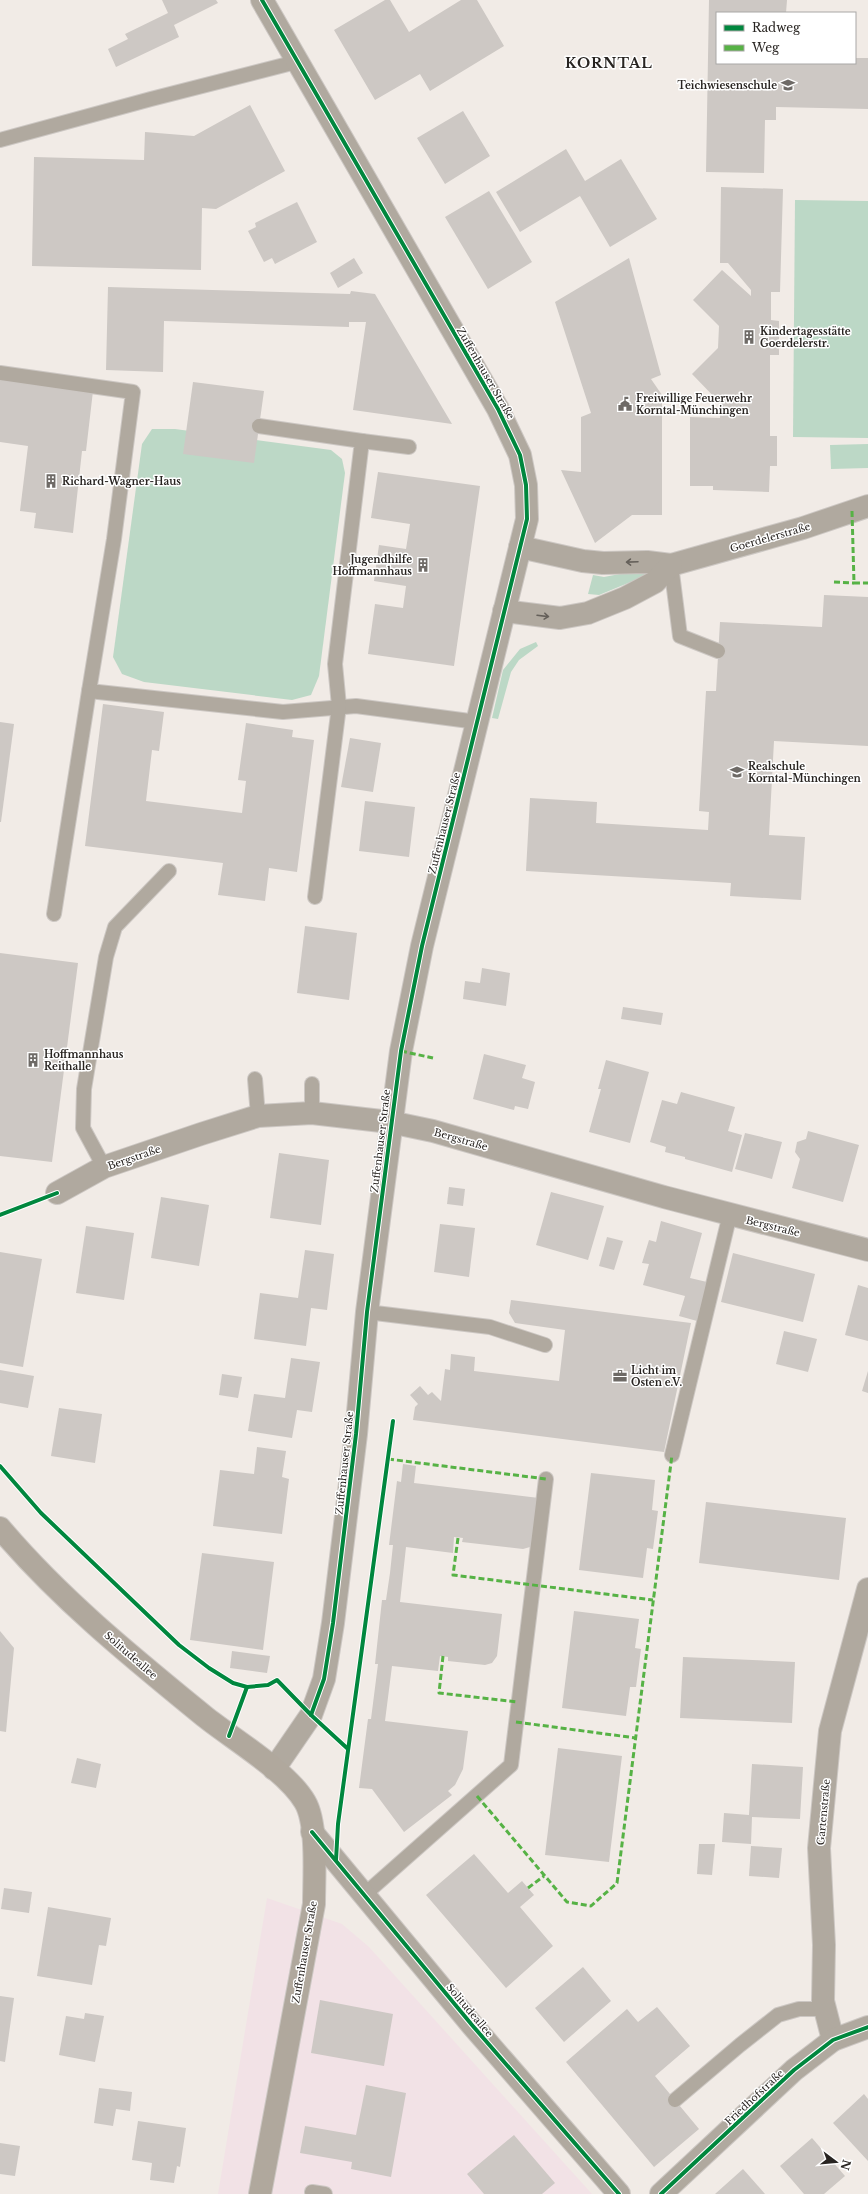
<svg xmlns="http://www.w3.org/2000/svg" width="868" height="2194" viewBox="0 0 868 2194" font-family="'Libre Baskerville',serif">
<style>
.industrial{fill:#f2e2e6}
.green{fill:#bcd8c6}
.building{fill:#cdc8c4}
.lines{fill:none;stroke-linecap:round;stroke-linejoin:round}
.lane-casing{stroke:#ccc7c3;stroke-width:16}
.street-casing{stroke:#ccc7c3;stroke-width:24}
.secondary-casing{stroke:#ccc7c3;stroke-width:24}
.lane{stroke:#b0a99f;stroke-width:14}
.street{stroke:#b0a99f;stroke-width:22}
.secondary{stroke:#b0a89d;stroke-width:22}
.quiet{stroke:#56b245;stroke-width:3;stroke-dasharray:6 3;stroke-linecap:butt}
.cycleway-casing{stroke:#fff;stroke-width:6}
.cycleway{stroke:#00873e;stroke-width:4}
.oneway{stroke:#65605a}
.labels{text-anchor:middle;stroke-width:3;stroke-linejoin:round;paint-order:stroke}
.poi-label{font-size:10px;font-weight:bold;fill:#282421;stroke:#fff;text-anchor:start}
.street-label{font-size:10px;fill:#282421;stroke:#fff}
.district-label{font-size:14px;font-weight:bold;letter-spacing:1px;fill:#282421;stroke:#fff}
</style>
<rect width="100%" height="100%" fill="#f1ebe6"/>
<polygon class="industrial" points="267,1898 342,1924 369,1947 592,2194 218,2194"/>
<g class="green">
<polygon points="795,200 868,201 868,438 793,437"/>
<polygon points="152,429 175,429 331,450 342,459 345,473 319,676 311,695 292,700 144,682 122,674 113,657 142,444"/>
<polygon points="868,444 868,468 831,469 830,445"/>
<polygon points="646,569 650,574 599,595 588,594 593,575 604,577"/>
<polygon points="536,642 538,646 519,660 511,672 498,719 492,718 503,670 520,649"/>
</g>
<g class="building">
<polygon points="162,0 216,0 218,3 174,25 179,37 116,67 108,49 128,39 125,34 168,13"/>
<polygon points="385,0 390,0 409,32 461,0 477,0 504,46 430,91 420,74 375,100 334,30"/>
<polygon points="709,0 787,0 786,13 717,13 717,63 855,63 855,58 868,58 868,109 776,107 776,120 765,120 764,173 706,172"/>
<polygon points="250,105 285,171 216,209 202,208 201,270 32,266 34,157 144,160 145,132 194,136"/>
<polygon points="463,111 490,156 445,184 417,138"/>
<polygon points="566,149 585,181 621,159 657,219 610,247 580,196 520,232 496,192"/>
<polygon points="721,187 783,189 780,292 771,292 771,320 779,321 779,355 770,355 770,436 777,436 777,466 770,466 769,492 713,490 713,486 690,486 690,417 720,418 721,404 692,374 718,348 719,326 693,300 722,270 751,296 751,290 728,263 720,263"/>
<polygon points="489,191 532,262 488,289 445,217"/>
<polygon points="297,202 317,242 275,264 272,258 264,262 248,231 256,227 255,223"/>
<polygon points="354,258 363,273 338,288 330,273"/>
<polygon points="629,258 661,375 651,379 662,395 662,515 632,515 595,543 561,470 581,472 581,417 591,413 555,302"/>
<polygon points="108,287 350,294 351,291 375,294 452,424 353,410 366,322 349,322 349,327 164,321 163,372 106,370"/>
<polygon points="0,380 93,391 86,451 82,451 73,533 34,528 36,513 20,511 28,446 0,442"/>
<polygon points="193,382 264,391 254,463 183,454"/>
<polygon points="378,472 480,486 454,666 368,654 375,604 403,608 406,586 374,581 379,545 406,549 410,524 371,518"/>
<polygon points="824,595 868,597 868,746 774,741 769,835 805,837 801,900 730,896 731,883 526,871 530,798 597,802 596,823 708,830 709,812 699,811 706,691 716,691 720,622 822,627"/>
<polygon points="103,704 164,712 159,751 152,750 146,801 242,813 246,781 238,780 246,723 293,730 292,737 314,740 297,872 269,868 265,901 218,895 223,863 85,846"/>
<polygon points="0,722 14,724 1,822 0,822"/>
<polygon points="350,738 381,743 373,792 341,787"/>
<polygon points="365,801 415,807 409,857 359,851"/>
<polygon points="305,926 357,933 349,1000 297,993"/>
<polygon points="0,953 78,963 52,1162 0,1156"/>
<polygon points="482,968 510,973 506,1006 463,999 465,981 480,983"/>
<polygon points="623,1007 663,1013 661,1025 621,1019"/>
<polygon points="484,1054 526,1065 522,1078 535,1082 528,1109 515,1106 514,1110 473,1099"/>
<polygon points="606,1060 649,1072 630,1143 589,1132 601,1089 598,1089"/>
<polygon points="681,1092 735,1107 728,1131 742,1135 732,1172 685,1159 685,1157 665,1152 666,1147 650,1142 662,1100 677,1104"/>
<polygon points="808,1131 859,1145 843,1202 792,1188 800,1159 795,1152 797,1142 806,1139"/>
<polygon points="745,1133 782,1142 772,1179 735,1169"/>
<polygon points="279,1153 329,1160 321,1225 270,1218"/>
<polygon points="449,1187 465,1189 463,1206 447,1204"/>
<polygon points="551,1192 604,1206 588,1260 536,1245"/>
<polygon points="161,1197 209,1205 199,1266 151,1258"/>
<polygon points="661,1221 702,1233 690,1278 707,1282 697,1321 679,1316 685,1296 643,1285 649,1264 642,1263 649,1240 656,1242"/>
<polygon points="440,1224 475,1228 469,1277 434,1272"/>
<polygon points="86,1226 134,1233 124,1300 76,1293"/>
<polygon points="607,1237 623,1241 614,1270 599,1266"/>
<polygon points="305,1250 334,1254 327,1310 311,1308 306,1346 254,1339 260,1293 298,1298"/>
<polygon points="0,1252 42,1259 23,1367 0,1363"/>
<polygon points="733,1253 815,1274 803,1322 721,1302"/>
<polygon points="858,1285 868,1288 868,1341 845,1335"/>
<polygon points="511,1300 691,1323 664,1452 413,1420 415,1407 418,1404 410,1395 420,1386 428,1395 432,1392 441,1401 445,1369 450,1370 451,1354 475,1357 474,1371 559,1381 565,1330 515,1323 509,1313"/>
<polygon points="784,1331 817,1339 808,1372 776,1364"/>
<polygon points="291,1358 320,1362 312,1412 297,1410 292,1438 248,1431 254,1394 285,1398"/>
<polygon points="0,1370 34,1376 28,1408 0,1403"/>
<polygon points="868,1371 868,1393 862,1391"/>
<polygon points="222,1374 242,1377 238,1398 219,1395"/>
<polygon points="59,1408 102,1414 95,1463 51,1456"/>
<polygon points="257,1447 286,1451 282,1477 289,1479 282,1534 213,1526 220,1470 254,1474"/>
<polygon points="403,1464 416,1466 414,1483 539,1498 534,1540 530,1547 523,1549 462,1542 463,1538 454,1537 453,1553 406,1547 400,1602 502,1614 497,1656 492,1663 485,1665 448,1661 448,1657 440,1656 438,1671 392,1666 385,1721 468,1731 463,1769 455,1785 448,1791 452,1795 404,1832 372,1789 359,1788 368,1719 371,1719 378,1664 375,1664 382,1600 386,1600 390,1573 393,1545 389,1545 397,1481 401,1482"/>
<polygon points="591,1473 655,1480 652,1510 658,1511 653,1549 647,1548 643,1578 579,1570"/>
<polygon points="706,1502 846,1518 839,1580 699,1563"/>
<polygon points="202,1553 274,1562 263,1650 190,1640"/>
<polygon points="574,1611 639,1619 635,1648 641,1649 636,1687 630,1687 626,1716 562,1708"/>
<polygon points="0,1631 14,1648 6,1732 0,1731"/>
<polygon points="232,1651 270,1656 267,1673 230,1668"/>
<polygon points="683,1657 795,1662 792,1723 680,1718"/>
<polygon points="558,1748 622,1756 609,1862 545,1855"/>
<polygon points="77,1758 101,1764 96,1788 71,1783"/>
<polygon points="752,1764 803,1767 800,1819 752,1817 751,1844 722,1842 724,1813 749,1815"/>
<polygon points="699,1844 715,1844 712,1875 697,1874"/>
<polygon points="751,1846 782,1848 779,1878 749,1876"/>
<polygon points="474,1854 508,1893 522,1881 534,1895 520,1907 553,1946 506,1988 426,1895"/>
<polygon points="4,1888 32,1892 29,1913 1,1909"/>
<polygon points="48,1907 111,1918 106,1946 99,1945 92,1985 37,1976"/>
<polygon points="583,1967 611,2001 564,2042 535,2008"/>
<polygon points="0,1996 14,1998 5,2062 0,2061"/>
<polygon points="320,2000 393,2014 384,2066 311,2053"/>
<polygon points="657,2007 690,2046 655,2076 699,2129 654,2167 566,2062 627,2009 638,2022"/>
<polygon points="85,2013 104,2016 95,2062 59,2055 66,2016 84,2019"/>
<polygon points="366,2085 406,2093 391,2177 351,2169 352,2162 300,2153 305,2126 356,2135"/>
<polygon points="99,2088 132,2092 130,2111 116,2109 113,2126 94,2123"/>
<polygon points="864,2094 868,2099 868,2161 833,2123"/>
<polygon points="138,2121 186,2128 180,2167 177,2166 174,2183 150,2180 152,2163 132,2160"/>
<polygon points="514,2135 555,2183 542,2194 484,2194 467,2174"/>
<polygon points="812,2138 845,2176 824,2194 804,2194 780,2166"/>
<polygon points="0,2143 20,2146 15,2176 0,2174"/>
<polygon points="743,2169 765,2194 715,2194"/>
</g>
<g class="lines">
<defs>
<g id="lane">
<polyline points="0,140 151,99 296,62"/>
<polyline points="0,373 133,392 114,539 89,691 283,712 356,706 477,722"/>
<polyline points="259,426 362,441 335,664 339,706 315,897"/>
<polyline points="362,441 409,447"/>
<polyline points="671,565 680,636 718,651"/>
<polyline points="54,914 89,691"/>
<polyline points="255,1079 258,1116"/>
<polyline points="312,1113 312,1084"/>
<polyline points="104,1167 83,1128 84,1089 106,957 115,927 169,871"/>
<polyline points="367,1312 490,1327 545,1345"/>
<polyline points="672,1455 730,1214"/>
<polyline points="364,1895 511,1765 546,1479"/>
<polyline points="675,2100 740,2045 778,2015 799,2009 825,2009"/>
<polyline points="312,2192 325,2194"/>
</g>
<g id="street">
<polyline points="262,0 498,409 520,455 526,485 527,519 422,946 401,1051 367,1312 356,1434 333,1623 324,1679 311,1715 274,1769"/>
<polyline points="520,547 583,561 603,563 647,562 671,565 803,528 868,506"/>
<polyline points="504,611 560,618 588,613 625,598 655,582 671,565"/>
<polyline points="57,1193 104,1167 201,1134 258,1116 312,1113 390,1122 433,1131 664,1197 868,1250"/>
<polyline points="312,1832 472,2025 619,2194"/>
<polyline points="833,2040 823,2001 824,1945 819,1848 830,1731 868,1589"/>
<polyline points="661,2194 794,2070 833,2040 868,2027"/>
</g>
<path id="secondary" d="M0,1528C60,1599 133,1658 204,1716C234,1740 287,1771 305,1802C318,1824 314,1878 314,1904L260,2194"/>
</defs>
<use href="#lane" class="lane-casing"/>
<use href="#street" class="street-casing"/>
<use href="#secondary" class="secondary-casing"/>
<use href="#lane" class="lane"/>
<use href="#street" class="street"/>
<use href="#secondary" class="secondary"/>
<g class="quiet">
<polyline points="852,511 854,583 868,583"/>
<polyline points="834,582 854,583"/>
<polyline points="401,1051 433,1058"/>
<polyline points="388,1459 546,1479"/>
<polyline points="458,1538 453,1575 653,1600"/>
<polyline points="443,1656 439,1693 518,1702"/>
<polyline points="516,1722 636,1738"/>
<polyline points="477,1796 567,1902 591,1906 617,1883 672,1455"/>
<polyline points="528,1888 544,1876"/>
</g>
<defs>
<g id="cycleway">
<polyline points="262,0 498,409 520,455 526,485 527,519 422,946 401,1051 367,1312 356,1434 333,1623 324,1679 311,1715"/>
<polyline points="0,1215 57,1193"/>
<polyline points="0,1466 41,1513 179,1645 209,1668 233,1683 247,1687 268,1685 277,1680 311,1715 348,1749"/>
<polyline points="229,1736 247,1687"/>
<polyline points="312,1832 472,2025 619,2194"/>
<polyline points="336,1860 338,1824 393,1421"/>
<polyline points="661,2194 794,2070 833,2040 868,2027"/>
</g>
</defs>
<use href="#cycleway" class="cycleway-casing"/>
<use href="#cycleway" class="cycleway"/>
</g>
<defs><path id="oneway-shaft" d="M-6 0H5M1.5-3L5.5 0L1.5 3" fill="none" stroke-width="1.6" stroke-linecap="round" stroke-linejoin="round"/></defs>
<g class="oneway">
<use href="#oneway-shaft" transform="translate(632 562) rotate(178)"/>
<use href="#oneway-shaft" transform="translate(543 616) rotate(7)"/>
</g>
<defs>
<symbol id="school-bare" viewBox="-9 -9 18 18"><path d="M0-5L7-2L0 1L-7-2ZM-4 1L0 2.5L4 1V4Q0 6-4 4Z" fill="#6e6a66" stroke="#fff" stroke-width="2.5" paint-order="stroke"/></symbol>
<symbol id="building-bare" viewBox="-9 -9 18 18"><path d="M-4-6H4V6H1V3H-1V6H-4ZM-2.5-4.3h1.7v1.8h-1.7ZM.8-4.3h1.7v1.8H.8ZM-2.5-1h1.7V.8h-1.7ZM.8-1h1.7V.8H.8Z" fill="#6e6a66" stroke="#fff" stroke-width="2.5" paint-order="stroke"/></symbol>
<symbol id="civic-bare" viewBox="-9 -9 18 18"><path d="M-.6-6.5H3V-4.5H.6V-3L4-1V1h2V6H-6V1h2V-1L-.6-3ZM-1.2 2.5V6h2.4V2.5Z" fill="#6e6a66" stroke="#fff" stroke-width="2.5" paint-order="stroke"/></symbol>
<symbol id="office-bare" viewBox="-9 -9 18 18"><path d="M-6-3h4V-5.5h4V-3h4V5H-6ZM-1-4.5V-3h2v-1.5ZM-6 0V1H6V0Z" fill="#6e6a66" stroke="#fff" stroke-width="2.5" paint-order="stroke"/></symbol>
</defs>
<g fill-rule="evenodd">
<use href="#school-bare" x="778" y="75" width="20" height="20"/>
<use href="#building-bare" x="739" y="327" width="20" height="20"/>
<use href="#civic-bare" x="615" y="394" width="20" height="20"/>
<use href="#building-bare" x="41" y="471" width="20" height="20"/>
<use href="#building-bare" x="413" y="555" width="20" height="20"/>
<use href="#school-bare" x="727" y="762" width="20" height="20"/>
<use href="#building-bare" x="23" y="1050" width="20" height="20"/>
<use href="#office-bare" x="610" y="1366" width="20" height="20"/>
</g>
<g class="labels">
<g class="poi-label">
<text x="777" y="89" text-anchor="end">Teichwiesenschule</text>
<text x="760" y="335">Kindertagesstätte<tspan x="760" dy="12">Goerdelerstr.</tspan></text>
<text x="636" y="402">Freiwillige Feuerwehr<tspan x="636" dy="12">Korntal-Münchingen</tspan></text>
<text x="62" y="485">Richard-Wagner-Haus</text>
<text x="412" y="563" text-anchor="end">Jugendhilfe<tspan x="412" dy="12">Hoffmannhaus</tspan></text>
<text x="748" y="770">Realschule<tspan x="748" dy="12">Korntal-Münchingen</tspan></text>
<text x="44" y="1058">Hoffmannhaus<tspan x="44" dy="12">Reithalle</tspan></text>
<text x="631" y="1374">Licht im<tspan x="631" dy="12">Osten e.V.</tspan></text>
</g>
<g class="street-label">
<text transform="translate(486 373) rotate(60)" y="4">Zuffenhauser Straße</text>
<text transform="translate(770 537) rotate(-16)" y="4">Goerdelerstraße</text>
<text transform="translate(444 823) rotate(-76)" y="4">Zuffenhauser Straße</text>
<text transform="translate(461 1139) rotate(16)" y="4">Bergstraße</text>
<text transform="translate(380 1141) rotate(-83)" y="4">Zuffenhauser Straße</text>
<text transform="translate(134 1157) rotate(-19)" y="4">Bergstraße</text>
<text transform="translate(773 1226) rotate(14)" y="4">Bergstraße</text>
<text transform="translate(344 1463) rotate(-84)" y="4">Zuffenhauser Straße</text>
<text transform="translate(131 1655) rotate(41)" y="4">Solitudeallee</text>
<text transform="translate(823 1812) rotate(-85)" y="4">Gartenstraße</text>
<text transform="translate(304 1952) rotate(-80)" y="4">Zuffenhauser Straße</text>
<text transform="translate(470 2010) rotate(50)" y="4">Solitudeallee</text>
<text transform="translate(754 2097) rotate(-43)" y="4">Friedhofstraße</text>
</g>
<g class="district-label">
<text x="609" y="68">KORNTAL</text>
</g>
</g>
<rect x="716" y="12" width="140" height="52" fill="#ffffff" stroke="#a9a7a6"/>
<rect x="724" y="25" width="20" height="6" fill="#00873e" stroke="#a9a7a6"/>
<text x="752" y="32" font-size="12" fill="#282421">Radweg</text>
<rect x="724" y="45" width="20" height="6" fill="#56b245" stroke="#a9a7a6"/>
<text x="752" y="52" font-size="12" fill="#282421">Weg</text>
<g transform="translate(836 2162) rotate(106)" stroke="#ffffff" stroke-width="3" paint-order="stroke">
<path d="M0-3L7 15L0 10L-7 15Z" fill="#282421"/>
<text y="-6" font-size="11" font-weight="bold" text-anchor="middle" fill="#282421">N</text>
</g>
</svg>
